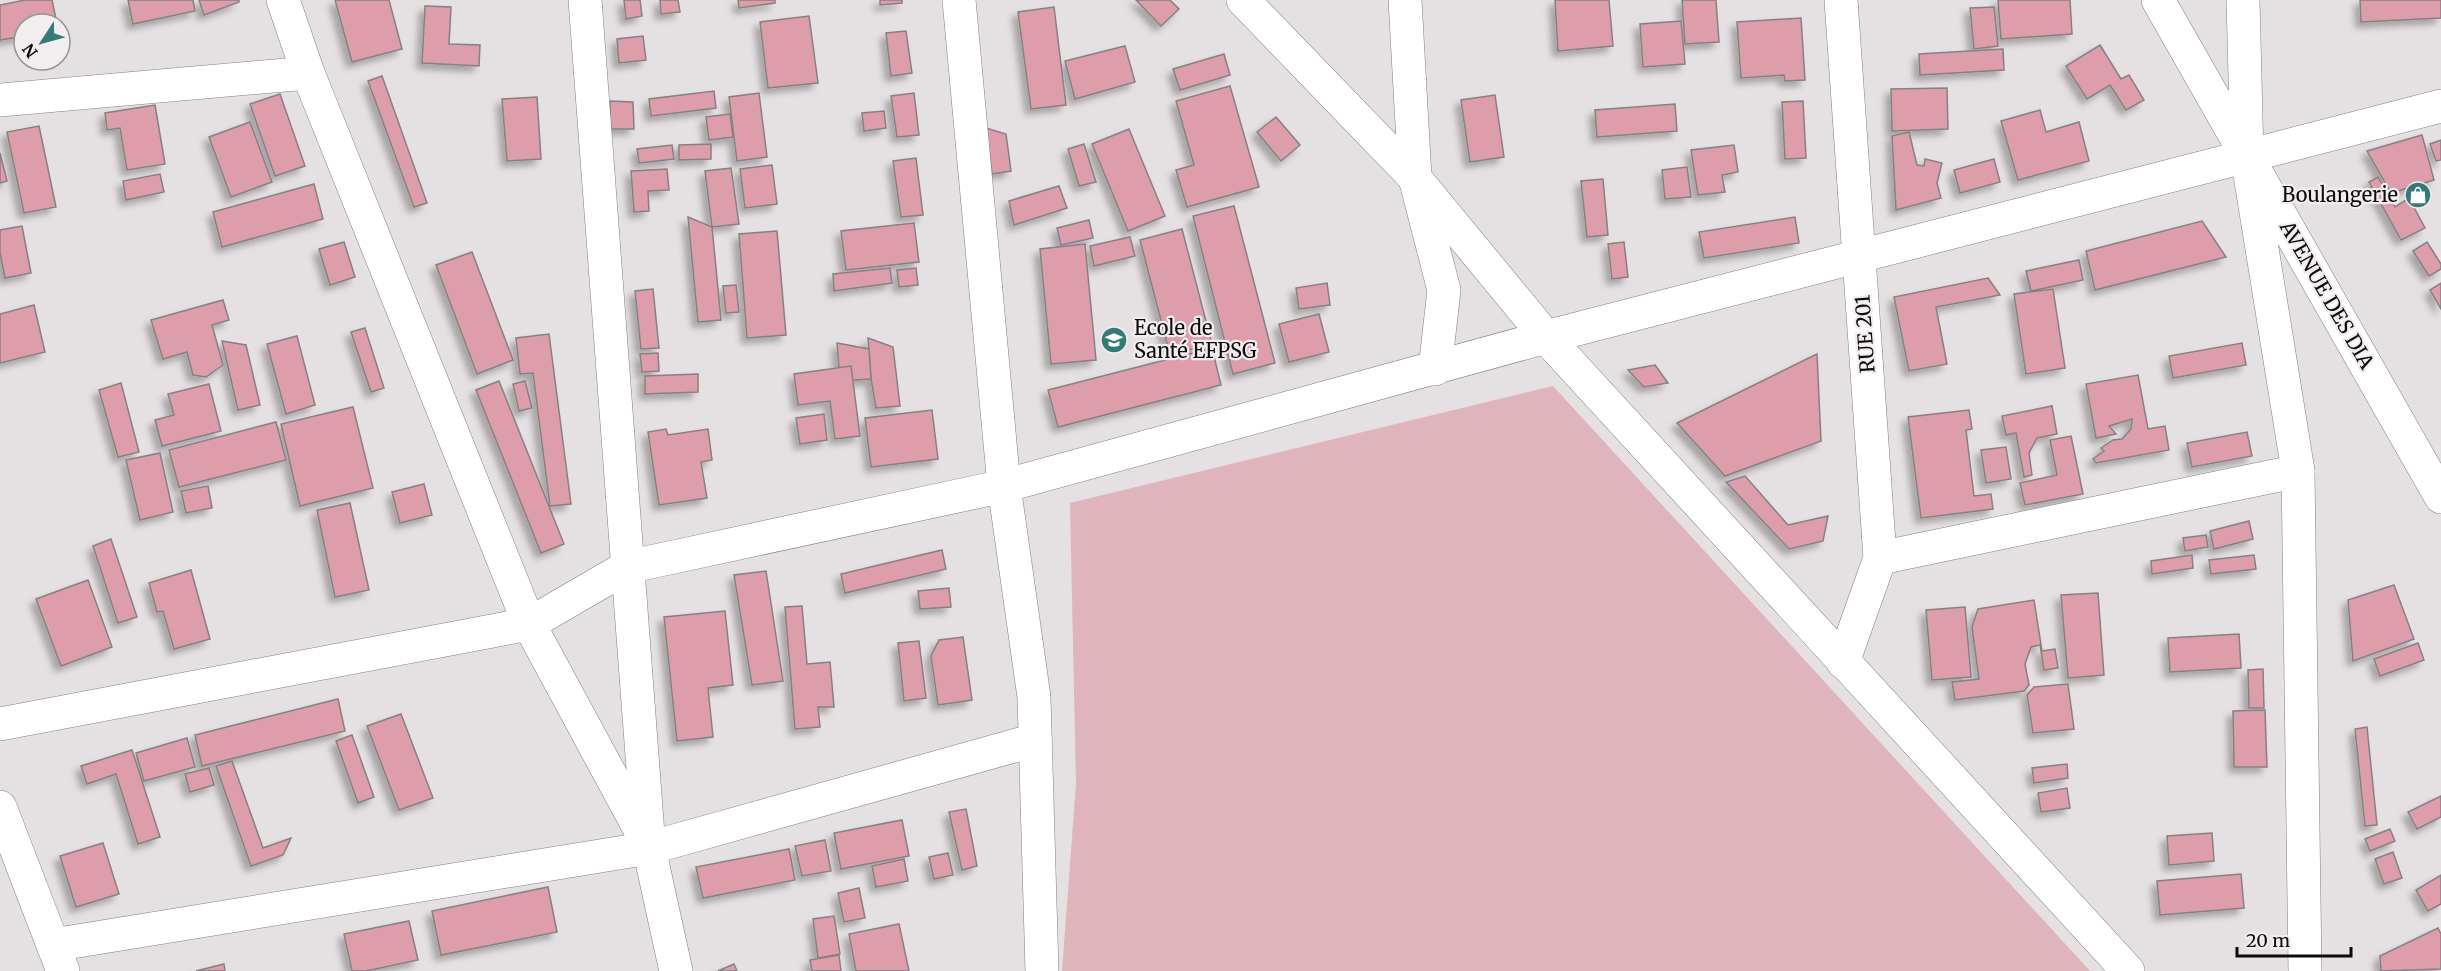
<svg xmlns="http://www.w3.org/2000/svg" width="2441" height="971" viewBox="0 0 2441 971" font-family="Merriweather,serif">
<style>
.green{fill:#dfb4bd}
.building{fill:#de9dab;stroke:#858182;stroke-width:1.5;filter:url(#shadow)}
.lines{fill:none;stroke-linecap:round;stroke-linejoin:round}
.minor-casing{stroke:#847f80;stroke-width:34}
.minor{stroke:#fff;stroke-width:33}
.labels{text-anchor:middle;stroke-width:4.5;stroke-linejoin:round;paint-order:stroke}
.poi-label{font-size:20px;fill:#0c0b0b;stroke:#f2edee;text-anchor:end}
.street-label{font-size:20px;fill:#0c0b0b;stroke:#f2edee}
</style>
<defs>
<filter id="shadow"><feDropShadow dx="-5.5" dy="5.5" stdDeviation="3" flood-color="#0004"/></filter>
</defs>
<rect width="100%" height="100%" fill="#e5e0e1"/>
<polygon class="green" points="1553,386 2090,971 1062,971 1076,784 1070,503"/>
<g class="building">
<polygon points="25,0 52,0 57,24 24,24 24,36 0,40 0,5"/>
<polygon points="128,0 193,0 195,11 133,24"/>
<polygon points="199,0 239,0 239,2 204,15"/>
<polygon points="335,0 389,0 402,49 352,62"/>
<polygon points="624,0 640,0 642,16 626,19"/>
<polygon points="660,0 678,0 680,12 661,14"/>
<polygon points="738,0 775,0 775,3 739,8"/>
<polygon points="880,0 902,0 902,3 880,5"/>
<polygon points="1136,0 1170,0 1179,9 1161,26"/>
<polygon points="1555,0 1609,0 1613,46 1558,51"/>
<polygon points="1682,0 1716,0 1719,42 1685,44"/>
<polygon points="1998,0 2070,0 2072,34 2001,39"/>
<polygon points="2360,0 2441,0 2441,18 2361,22"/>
<polygon points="425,6 451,7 449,44 480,45 479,66 422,63"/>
<polygon points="1054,7 1066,105 1031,109 1018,12"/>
<polygon points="1994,7 1998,46 1974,49 1970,8"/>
<polygon points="809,16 818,83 768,88 760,22"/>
<polygon points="1801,18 1805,80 1785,81 1784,75 1741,78 1737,22"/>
<polygon points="1681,21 1685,64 1643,67 1640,24"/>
<polygon points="906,31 912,73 891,76 886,33"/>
<polygon points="643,36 646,60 619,63 617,39"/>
<polygon points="2100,45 2121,79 2129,75 2144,100 2126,110 2110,85 2087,99 2066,66"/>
<polygon points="1125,46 1135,82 1075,99 1065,61"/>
<polygon points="2003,49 2004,70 1920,75 1919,54"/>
<polygon points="1224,54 1230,75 1180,90 1173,69"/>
<polygon points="382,76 427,203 414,207 368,81"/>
<polygon points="1230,86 1259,187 1187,207 1176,170 1194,165 1176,101"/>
<polygon points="1947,88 1948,129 1892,131 1891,89"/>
<polygon points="714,91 716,108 651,116 649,99"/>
<polygon points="759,93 767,157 737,161 729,97"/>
<polygon points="914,93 919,135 897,137 891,96"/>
<polygon points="280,94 305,166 275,176 250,104"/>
<polygon points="1495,95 1504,157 1470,162 1461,100"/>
<polygon points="537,97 541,159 507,161 502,99"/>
<polygon points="610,101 633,102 634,129 610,129"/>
<polygon points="1803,101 1806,158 1785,159 1782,102"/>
<polygon points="1675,104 1677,131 1597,137 1595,110"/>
<polygon points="155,105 165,164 127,170 120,128 107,130 105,113"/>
<polygon points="2040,110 2046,132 2079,122 2089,161 2018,180 2001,121"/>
<polygon points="884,111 886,128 864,131 862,113"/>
<polygon points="730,114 733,137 709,140 706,117"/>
<polygon points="1276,117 1300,145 1281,161 1257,132"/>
<polygon points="250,122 272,182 231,197 209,137"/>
<polygon points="39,126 56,207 24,213 7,132"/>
<polygon points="986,128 1006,134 1011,171 992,174"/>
<polygon points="1129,129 1165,216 1128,231 1092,144"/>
<polygon points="1909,132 1917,165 1924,166 1925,159 1942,163 1937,183 1941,198 1896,210 1892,136"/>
<polygon points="2422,135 2434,180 2391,193 2367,151"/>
<polygon points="2441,140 2441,160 2436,161 2430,144"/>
<polygon points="711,144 711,159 679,160 679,145"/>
<polygon points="1084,144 1096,182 1079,186 1068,149"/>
<polygon points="672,145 674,159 639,163 637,149"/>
<polygon points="1734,145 1738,172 1722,175 1725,192 1698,195 1691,150"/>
<polygon points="0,153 7,181 0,183"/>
<polygon points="916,158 923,215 901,217 893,161"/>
<polygon points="1994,159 2000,182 1960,193 1954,170"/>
<polygon points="772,165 777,204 745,208 740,169"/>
<polygon points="1687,167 1691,197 1665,199 1662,170"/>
<polygon points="731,168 739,224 712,227 705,171"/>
<polygon points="667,169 669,190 648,191 649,211 634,212 631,171"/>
<polygon points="160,174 164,192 126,200 123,181"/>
<polygon points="2378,177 2395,207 2409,198 2425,228 2401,240 2369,182"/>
<polygon points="1603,179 1608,235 1587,237 1581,181"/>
<polygon points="314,184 323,219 222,247 213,212"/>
<polygon points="1059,186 1067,208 1014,225 1009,201"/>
<polygon points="1234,206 1275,363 1233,374 1193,216"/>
<polygon points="688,217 712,227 721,320 698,322"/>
<polygon points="1795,217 1799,243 1704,258 1699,232"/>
<polygon points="1089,220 1093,238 1061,245 1057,228"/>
<polygon points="2202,221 2226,257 2095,290 2086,251"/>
<polygon points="914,223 919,262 846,270 841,231"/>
<polygon points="22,226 31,273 5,278 0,253 0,230"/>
<polygon points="1182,229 1212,344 1170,355 1140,240"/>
<polygon points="777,231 786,335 747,338 739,234"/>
<polygon points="1130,237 1135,256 1094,266 1090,246"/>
<polygon points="344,242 355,277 330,285 319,249"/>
<polygon points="1624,242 1628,277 1612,279 1608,244"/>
<polygon points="2427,242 2441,264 2441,269 2429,276 2413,251"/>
<polygon points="1085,244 1096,360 1051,364 1040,249"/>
<polygon points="472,252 513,360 477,374 436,265"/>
<polygon points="2079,260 2083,280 2031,291 2026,271"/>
<polygon points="890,268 892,283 834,291 833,274"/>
<polygon points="916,268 918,285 899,287 897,270"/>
<polygon points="1988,278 2000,295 1936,307 1947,364 1909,371 1894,297"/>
<polygon points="1327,283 1330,305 1299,309 1296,288"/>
<polygon points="2441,283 2441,309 2430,290"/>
<polygon points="736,285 739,312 726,313 723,286"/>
<polygon points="653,289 659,348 641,349 635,291"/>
<polygon points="2053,289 2065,368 2026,374 2014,294"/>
<polygon points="223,300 229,320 212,325 223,365 206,377 193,375 187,352 163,359 151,320"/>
<polygon points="34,305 45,352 0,363 0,314"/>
<polygon points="1319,314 1329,352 1289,362 1279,324"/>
<polygon points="365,328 384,388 371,392 351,332"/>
<polygon points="549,334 571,504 550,506 533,373 520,374 516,338"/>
<polygon points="297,336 315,405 286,414 267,344"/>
<polygon points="868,338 893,347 900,406 876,408 871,379"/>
<polygon points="222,341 246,345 260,405 238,410"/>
<polygon points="837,343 869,349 871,379 840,381"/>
<polygon points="2242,343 2246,365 2173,378 2169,356"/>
<polygon points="1212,348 1221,385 1058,427 1048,390"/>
<polygon points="658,353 659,371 642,372 640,354"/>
<polygon points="1817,354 1821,441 1725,476 1677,423"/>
<polygon points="1655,365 1668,383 1644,387 1628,370"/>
<polygon points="851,366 860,436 835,439 830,401 798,405 794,374"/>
<polygon points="698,374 698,392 645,394 645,376"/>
<polygon points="2138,375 2148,429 2165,426 2169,450 2096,463 2093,459 2104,451 2101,448 2113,440 2122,439 2131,429 2132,419 2109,426 2116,434 2096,438 2086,384"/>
<polygon points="499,381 564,544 541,553 476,390"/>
<polygon points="525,381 532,408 519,411 513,384"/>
<polygon points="121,383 139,452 118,457 99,390"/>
<polygon points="209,384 221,431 162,446 155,420 174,415 168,394"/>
<polygon points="2052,406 2057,434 2037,438 2029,453 2032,475 2024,477 2016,433 2006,435 2002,416"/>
<polygon points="353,407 373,488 300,506 281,424"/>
<polygon points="932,410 938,459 871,467 865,418"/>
<polygon points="1969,410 1972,429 1966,430 1974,496 1991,494 1993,509 1921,518 1908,417"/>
<polygon points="824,414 827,440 800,444 796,418"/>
<polygon points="276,422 286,460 179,487 169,450"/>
<polygon points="666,429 668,435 708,429 712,460 701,462 707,498 659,505 648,432"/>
<polygon points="2247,432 2252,456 2192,467 2187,443"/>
<polygon points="2071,436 2083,494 2025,505 2020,483 2057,475 2050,440"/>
<polygon points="2006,447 2011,479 1986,483 1981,450"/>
<polygon points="160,453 173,512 140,520 126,460"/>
<polygon points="1745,476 1788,525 1828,516 1823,541 1789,549 1726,482"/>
<polygon points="424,484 432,515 400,523 392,492"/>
<polygon points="208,486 212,508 186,513 181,491"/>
<polygon points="350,503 369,590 335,597 317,510"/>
<polygon points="2249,521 2253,539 2214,549 2210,531"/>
<polygon points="2206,535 2208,547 2185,551 2183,538"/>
<polygon points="111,539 137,617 118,623 93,546"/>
<polygon points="942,550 946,569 845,593 841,574"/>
<polygon points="2192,555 2193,568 2152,574 2151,561"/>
<polygon points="2254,555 2256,569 2211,574 2209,560"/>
<polygon points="191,570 210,639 174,649 163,611 157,612 149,583"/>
<polygon points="766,571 783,681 752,685 734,575"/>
<polygon points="88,580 112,647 61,666 36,599"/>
<polygon points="2394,585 2414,639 2353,661 2348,600"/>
<polygon points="949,588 951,607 920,609 918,591"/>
<polygon points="2098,593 2104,675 2068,678 2061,595"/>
<polygon points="2034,600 2042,651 2055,649 2058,668 2044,670 2040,645 2031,647 2025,664 2029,685 2024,691 1955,700 1952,682 1979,679 1972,627 1978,609"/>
<polygon points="802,606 807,664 830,662 834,707 818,707 820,727 795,729 785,607"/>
<polygon points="1965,607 1971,677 1932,680 1926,610"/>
<polygon points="725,611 733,685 708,688 713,737 677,741 664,617"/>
<polygon points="2239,634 2241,668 2170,672 2168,638"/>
<polygon points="963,637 972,700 938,705 931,656 939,640"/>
<polygon points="919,641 926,698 904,701 898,643"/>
<polygon points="2418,643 2424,660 2380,676 2374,659"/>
<polygon points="2263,669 2264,708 2249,708 2248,670"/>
<polygon points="2068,684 2074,729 2033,733 2027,695 2034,687"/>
<polygon points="338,699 345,731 202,766 195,735"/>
<polygon points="2265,710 2267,767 2234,767 2233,711"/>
<polygon points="401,714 433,798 399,810 367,726"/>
<polygon points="2367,727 2377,825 2365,826 2355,729"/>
<polygon points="352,735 374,797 358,803 336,741"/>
<polygon points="187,738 195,767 144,781 136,753"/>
<polygon points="132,750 160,837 138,844 116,774 87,784 81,766"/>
<polygon points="232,761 263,848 291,838 283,855 251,866 216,766"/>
<polygon points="2067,764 2068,778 2034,783 2032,768"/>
<polygon points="209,768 214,785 190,792 185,774"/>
<polygon points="2067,788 2070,808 2041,812 2038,793"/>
<polygon points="2441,796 2441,817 2417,829 2408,812"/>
<polygon points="966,809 977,866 962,870 949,812"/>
<polygon points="902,820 909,856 841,869 834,833"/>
<polygon points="2390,829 2395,841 2370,851 2365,839"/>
<polygon points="2212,833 2214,861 2169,865 2167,836"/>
<polygon points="825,840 831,871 802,876 795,846"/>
<polygon points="103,843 119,894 76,907 60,856"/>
<polygon points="789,849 795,880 703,898 696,867"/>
<polygon points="2393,852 2402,878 2384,884 2375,859"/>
<polygon points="948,853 953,875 934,879 929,857"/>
<polygon points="904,859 908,881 876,887 872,866"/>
<polygon points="2241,874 2244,908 2160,915 2157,881"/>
<polygon points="2441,875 2441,904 2428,911 2416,890"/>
<polygon points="548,887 557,932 441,955 432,911"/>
<polygon points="859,888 865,918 844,922 838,893"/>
<polygon points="834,916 840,954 818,958 813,919"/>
<polygon points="409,921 418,960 366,971 352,971 344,934"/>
<polygon points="899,924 909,971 856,971 849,934"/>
<polygon points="2438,928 2441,934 2441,969 2381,971 2380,956"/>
<polygon points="839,955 841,971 812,971 810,960"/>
<polygon points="224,964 225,971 196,971"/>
<polygon points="734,964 737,971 718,971"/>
</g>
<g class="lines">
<defs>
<g id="minor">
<polyline points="283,0 308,73 529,624 643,835"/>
<polyline points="585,0 649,848 676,971"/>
<polyline points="959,0 1004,486 1034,697 1042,971"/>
<polyline points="1243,0 1415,178 1546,337 2128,971"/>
<polyline points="1405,0 1415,178 1444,290 1435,369"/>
<polyline points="1841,0 1880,558 1843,662"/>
<polyline points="2158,0 2441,497"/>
<polyline points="2243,0 2247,156 2298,471 2305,971"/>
<polyline points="0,100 308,73"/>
<polyline points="1880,558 2298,471"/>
<polyline points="0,724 529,624 627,567 1004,486 1546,337 2441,106"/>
<polyline points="0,807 63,971"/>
<polyline points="53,945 649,848 1035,740"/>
</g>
</defs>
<use href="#minor" class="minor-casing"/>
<use href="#minor" class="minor"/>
</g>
<defs>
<symbol id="shop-disc" viewBox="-11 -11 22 22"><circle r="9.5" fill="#337b76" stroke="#f2edee"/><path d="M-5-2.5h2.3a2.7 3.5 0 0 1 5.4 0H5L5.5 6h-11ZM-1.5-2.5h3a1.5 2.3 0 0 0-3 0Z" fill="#fff"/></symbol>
<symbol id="school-disc" viewBox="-11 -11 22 22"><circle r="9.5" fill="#337b76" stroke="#f2edee"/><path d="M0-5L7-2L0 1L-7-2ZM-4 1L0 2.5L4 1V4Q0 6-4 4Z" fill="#fff"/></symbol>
</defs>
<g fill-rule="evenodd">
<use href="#shop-disc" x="2403" y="180" width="30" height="30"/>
<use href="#school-disc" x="1099" y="325" width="30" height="30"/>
</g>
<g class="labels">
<g class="poi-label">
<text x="2398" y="202">Boulangerie</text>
<text x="1134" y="335" text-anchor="start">Ecole de<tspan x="1134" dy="23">Santé EFPSG</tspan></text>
</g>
<g class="street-label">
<text transform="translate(2327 295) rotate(60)" y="7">AVENUE DES DIA</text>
<text transform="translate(1865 334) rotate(-94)" y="7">RUE 201</text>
</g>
</g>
<g transform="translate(42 42) rotate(234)"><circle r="28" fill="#f2edee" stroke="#969393" stroke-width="1.5"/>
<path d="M0-4.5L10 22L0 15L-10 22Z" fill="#337b76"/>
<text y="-9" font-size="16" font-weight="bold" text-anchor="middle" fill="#0c0b0b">N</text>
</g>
<path d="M2237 947v9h114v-9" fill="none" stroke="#0c0b0b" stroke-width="3"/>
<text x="2246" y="947" font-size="18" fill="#0c0b0b" stroke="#f2edee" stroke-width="4.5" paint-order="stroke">20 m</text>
</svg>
